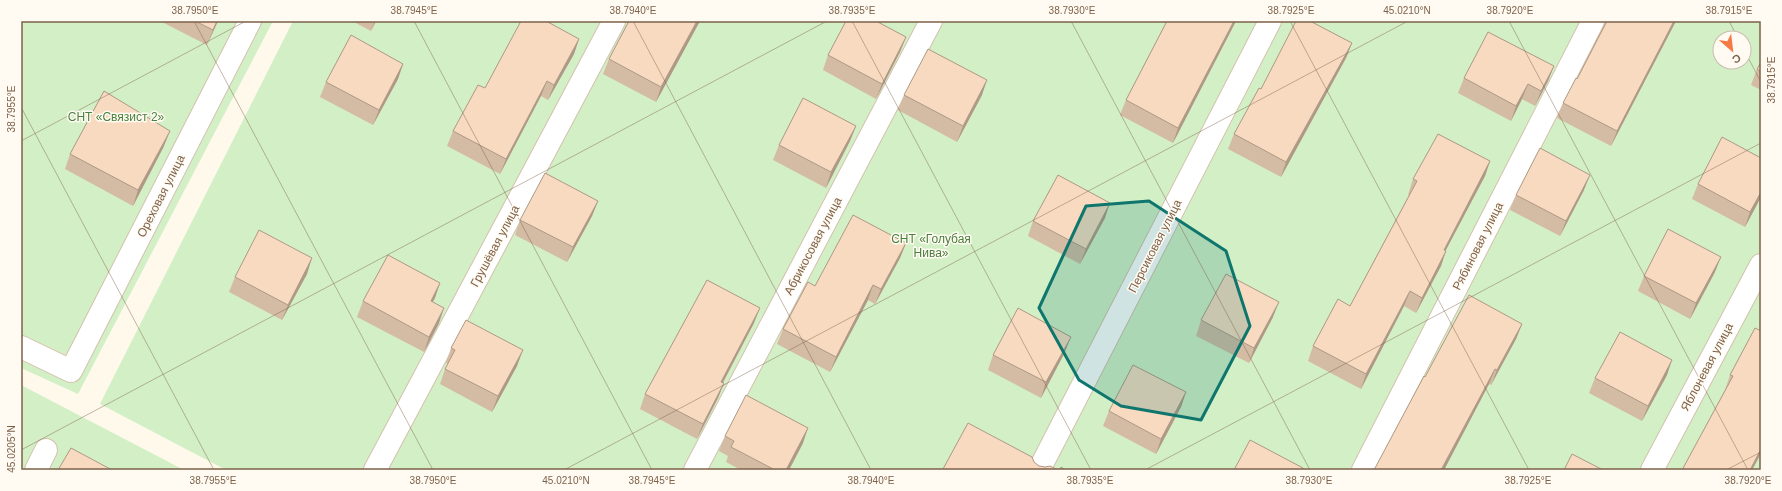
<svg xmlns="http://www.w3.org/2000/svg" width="1782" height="491" viewBox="0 0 1782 491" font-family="Helvetica,sans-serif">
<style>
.green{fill:#d3efc6;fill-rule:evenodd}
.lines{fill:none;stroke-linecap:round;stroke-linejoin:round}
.minor-casing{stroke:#d3c2ad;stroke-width:24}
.minor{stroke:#fff;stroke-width:22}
.wall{fill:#d4bba4}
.shaded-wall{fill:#ad9986}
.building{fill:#f7dabf;stroke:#ad9986}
.marked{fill:#0f766e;fill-opacity:0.2;stroke:#0f766e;stroke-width:3;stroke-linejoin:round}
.ticks{fill:none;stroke:#7e6149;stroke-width:1;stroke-opacity:0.45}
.labels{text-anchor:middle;stroke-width:3;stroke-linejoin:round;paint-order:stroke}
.park-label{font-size:12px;fill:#4a7f3c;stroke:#fffbf3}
.street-label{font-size:12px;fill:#7e6149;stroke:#fffbf3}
.neatline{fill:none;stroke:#7e6149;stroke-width:1.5}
.ticks-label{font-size:10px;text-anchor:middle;fill:#7e6149}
</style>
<rect width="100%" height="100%" fill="#fef9ea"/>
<g class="green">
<polygon points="21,21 273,21 78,394 21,368"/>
<path d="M293,21H1761V470H226L100,404ZM1720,38H1744V62H1720Z"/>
<polygon points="21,385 184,470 21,470"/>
</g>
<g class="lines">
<defs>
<g id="minor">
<polyline points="21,347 71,371 250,21"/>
<polyline points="36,470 46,450"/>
<polyline points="375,470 614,21"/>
<polyline points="695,470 931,21"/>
<polyline points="1039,470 1270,21"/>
<polyline points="1363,470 1593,21"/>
<polyline points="1652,470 1761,265"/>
</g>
</defs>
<use href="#minor" class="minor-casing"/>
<use href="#minor" class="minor"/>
</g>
<g class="wall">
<polygon points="160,21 218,21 207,45"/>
<polygon points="352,21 376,21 371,31"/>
<polygon points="629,21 700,21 656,102 603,74 609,59"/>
<polygon points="1167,21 1236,21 1173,143 1120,115 1126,100"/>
<polygon points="1606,21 1676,21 1611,146 1557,118 1563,103 1577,79"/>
<polygon points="906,37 900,52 876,99 823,70 828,55"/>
<polygon points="579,39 574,54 548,100 541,96 500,174 447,146 453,131 485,88"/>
<polygon points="1352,43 1346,58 1281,177 1228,149 1234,134 1261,89"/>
<polygon points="1761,62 1761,90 1751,85 1757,69"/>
<polygon points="403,64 398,79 373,125 320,97 326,82"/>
<polygon points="1554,66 1548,81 1535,106 1522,99 1511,121 1458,93 1464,78"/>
<polygon points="904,95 982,95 957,142 898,110"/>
<polygon points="856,126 850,141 826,188 773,160 779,145"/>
<polygon points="164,146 133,206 65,169 70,154"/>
<polygon points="1761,158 1761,197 1745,227 1692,199 1698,184"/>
<polygon points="1490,161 1485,176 1445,251 1441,266 1416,313 1404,306 1361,389 1308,361 1313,346 1350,306 1409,195 1408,195 1413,179"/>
<polygon points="1584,190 1560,236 1510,210 1516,195"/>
<polygon points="598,201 592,216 567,262 515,235 520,220"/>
<polygon points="1105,218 1080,264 1028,236 1033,221"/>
<polygon points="906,243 900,258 875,304 868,300 830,372 777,344 783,329 815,286"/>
<polygon points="1715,272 1690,319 1638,291 1644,276"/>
<polygon points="307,274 282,320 229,292 235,277"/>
<polygon points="440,283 433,302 439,323 424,352 357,317 363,301"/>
<polygon points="1273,317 1249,363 1196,336 1201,320"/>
<polygon points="754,323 723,383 724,383 718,398 697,439 640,409 645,394"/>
<polygon points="1522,324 1516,339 1491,385 1489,384 1444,470 1425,377"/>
<polygon points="1755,328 1759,457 1752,470 1682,470 1725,390 1730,375"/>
<polygon points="451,348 517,366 492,412 440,384 445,369 448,364 446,363"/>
<polygon points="1065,352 1041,398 988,370 993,355"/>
<polygon points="1667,375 1642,421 1589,393 1595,378"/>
<polygon points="1186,392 1181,407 1156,454 1103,426 1109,411"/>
<polygon points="725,436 803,443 789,470 741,470 726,462 728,456 719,451"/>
</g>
<g class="shaded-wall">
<polygon points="217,21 218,21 207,45 213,30"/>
<polygon points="375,21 376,21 371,31"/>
<polygon points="697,21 700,21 656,102 661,87"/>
<polygon points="1234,21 1236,21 1173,143 1178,128"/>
<polygon points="1674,21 1676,21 1611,146 1617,131"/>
<polygon points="906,37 900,52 876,99 882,84"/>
<polygon points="579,39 574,54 548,100 554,85"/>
<polygon points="1352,43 1346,58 1281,177 1286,162"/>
<polygon points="403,64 398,79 373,125 379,110"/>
<polygon points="1554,66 1548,81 1535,106 1541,91"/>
<polygon points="987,80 982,95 957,142 963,126"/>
<polygon points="547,81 541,96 500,174 506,159"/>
<polygon points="1528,84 1522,99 1511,121 1516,106"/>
<polygon points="856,126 850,141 826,188 831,172"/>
<polygon points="170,131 164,146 133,206 138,190"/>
<polygon points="1490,161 1485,176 1438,265 1444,250"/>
<polygon points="1590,175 1584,190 1560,236 1566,221"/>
<polygon points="1761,192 1761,197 1745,227 1750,212"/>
<polygon points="598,201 592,216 567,262 573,247"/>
<polygon points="1110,203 1105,218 1080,264 1086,249"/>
<polygon points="906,243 900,258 875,304 881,289"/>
<polygon points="1446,251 1441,266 1416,313 1422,298"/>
<polygon points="1721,257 1715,272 1690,319 1696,303"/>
<polygon points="312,258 307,274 282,320 288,305"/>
<polygon points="440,283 435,298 425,316 431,301"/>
<polygon points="873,285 868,300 830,372 836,357"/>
<polygon points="1410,291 1404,306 1361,389 1366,374"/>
<polygon points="1279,302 1273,317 1249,363 1254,348"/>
<polygon points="444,308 439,323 424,352 429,337"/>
<polygon points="760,308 754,323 715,397 721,382"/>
<polygon points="1522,324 1516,339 1491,385 1497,370"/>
<polygon points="1071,337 1065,352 1041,398 1046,382"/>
<polygon points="523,350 517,366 492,412 498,396"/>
<polygon points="1672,360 1667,375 1642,421 1648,406"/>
<polygon points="1495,369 1489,384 1444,470 1441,470"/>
<polygon points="724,383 718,398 697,439 703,424"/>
<polygon points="1186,392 1181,407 1156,454 1161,439"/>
<polygon points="808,428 803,443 789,470 786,470"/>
<polygon points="1761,449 1761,452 1759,457 1752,470 1750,470"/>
</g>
<g class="building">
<polygon points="195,21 217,21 213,30"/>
<polygon points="521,21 546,21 579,39 554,85 547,81 506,159 453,131 478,85 485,88"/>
<polygon points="629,21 697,21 661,87 609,59"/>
<polygon points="846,21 876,21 906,37 882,84 828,55"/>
<polygon points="1167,21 1234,21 1178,128 1126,100"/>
<polygon points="1296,21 1310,21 1352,43 1286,162 1234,134 1259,88 1261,89"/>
<polygon points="1607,21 1674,21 1617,131 1563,103 1576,78 1577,79"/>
<polygon points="1488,32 1554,66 1541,91 1528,84 1516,106 1464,78"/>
<polygon points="351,35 403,64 379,110 326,82"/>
<polygon points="928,49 987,80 963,126 904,95"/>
<polygon points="1761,62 1761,72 1757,69"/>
<polygon points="104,91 170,131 138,190 70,154"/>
<polygon points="803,98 856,126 831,172 779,145"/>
<polygon points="1438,134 1490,161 1444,250 1446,251 1422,298 1410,291 1366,374 1313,346 1338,299 1350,306 1417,181 1413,179"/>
<polygon points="1722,137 1761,158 1761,192 1750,212 1698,184"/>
<polygon points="1540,148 1590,175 1566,221 1516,195"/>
<polygon points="545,173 598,201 573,247 520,220"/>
<polygon points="1058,175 1110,203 1086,249 1033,221"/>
<polygon points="853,215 906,243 881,289 873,285 836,357 783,329 808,282 815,286"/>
<polygon points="1668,229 1721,257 1696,303 1644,276"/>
<polygon points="259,230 312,258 288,305 235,277"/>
<polygon points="388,255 440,283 431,301 444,308 429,337 363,301"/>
<polygon points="1226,274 1279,302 1254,348 1201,320"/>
<polygon points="707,280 760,308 721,382 724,383 703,424 645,394"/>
<polygon points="1469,295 1522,324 1497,370 1495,369 1441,470 1374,470 1424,376 1425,377"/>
<polygon points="1018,308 1071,337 1046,382 993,355"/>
<polygon points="466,320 523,350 498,396 445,369 455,350 451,348"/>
<polygon points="1755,328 1761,331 1761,449 1750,470 1682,470 1733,376 1730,375"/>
<polygon points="1620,332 1672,360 1648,406 1595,378"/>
<polygon points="1133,365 1186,392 1161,439 1109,411"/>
<polygon points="746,395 808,428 786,470 775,470 731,447 734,441 725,436"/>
<polygon points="968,423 1032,457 1034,462 1039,466 1045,467 1050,466 1058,470 946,470 943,469"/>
<polygon points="1250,440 1303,468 1302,470 1234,470"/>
<polygon points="71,448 112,470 58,470"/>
<polygon points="1572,454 1603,470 1564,470"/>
<polygon points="1061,467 1066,470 1060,470"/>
</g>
<path class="marked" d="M1149,201L1226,251L1250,326L1201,420L1121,406L1079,380L1039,308L1086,206Z"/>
<path class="ticks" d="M194,21L433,470M414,21L652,470M633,21L871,470M852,21L1091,470M1071,21L1310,470M1290,21L1529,470M1509,21L1748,470M1729,21L1738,38M1744,50L1761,82M21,107L214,470M21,141L246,21M21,450L827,21M564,470L1408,21M1145,470L1761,143M1726,470L1761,452"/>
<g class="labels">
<g class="park-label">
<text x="116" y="121">СНТ «Связист 2»</text>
<text x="931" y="243">СНТ «Голубая<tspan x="931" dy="14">Нива»</tspan></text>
</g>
<g class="street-label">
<text transform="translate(161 196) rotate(-63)" y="4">Ореховая улица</text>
<text transform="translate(495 246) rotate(-62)" y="4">Грушёвая улица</text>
<text transform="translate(813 246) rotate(-62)" y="4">Абрикосовая улица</text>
<text transform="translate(1155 246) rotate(-63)" y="4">Персиковая улица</text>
<text transform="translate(1478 246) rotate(-63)" y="4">Рябиновая улица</text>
<text transform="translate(1707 367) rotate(-62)" y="4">Яблоневая улица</text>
</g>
</g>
<rect width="1782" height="491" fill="none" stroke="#fffbf3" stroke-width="44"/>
<g transform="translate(1732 50) rotate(152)"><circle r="19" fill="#fffbf3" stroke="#cbbdaf"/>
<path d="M0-3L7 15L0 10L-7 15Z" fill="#f47b44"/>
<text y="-6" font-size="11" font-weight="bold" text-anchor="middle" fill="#7e6149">С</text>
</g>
<rect x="22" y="22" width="1738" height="447" class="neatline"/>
<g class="ticks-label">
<text x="195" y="14">38.7950°E</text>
<text x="414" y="14">38.7945°E</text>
<text x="633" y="14">38.7940°E</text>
<text x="852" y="14">38.7935°E</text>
<text x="1072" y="14">38.7930°E</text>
<text x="1291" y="14">38.7925°E</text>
<text x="1407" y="14">45.0210°N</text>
<text x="1510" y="14">38.7920°E</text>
<text x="1729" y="14">38.7915°E</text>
<text transform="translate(1771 80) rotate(-90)" y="4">38.7915°E</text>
<text transform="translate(11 109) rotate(-90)" y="4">38.7955°E</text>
<text transform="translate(11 449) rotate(-90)" y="4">45.0205°N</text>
<text x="213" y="484">38.7955°E</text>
<text x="433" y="484">38.7950°E</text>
<text x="566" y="484">45.0210°N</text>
<text x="652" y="484">38.7945°E</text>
<text x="871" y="484">38.7940°E</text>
<text x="1090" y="484">38.7935°E</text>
<text x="1309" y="484">38.7930°E</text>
<text x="1528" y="484">38.7925°E</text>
<text x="1748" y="484">38.7920°E</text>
</g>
</svg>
